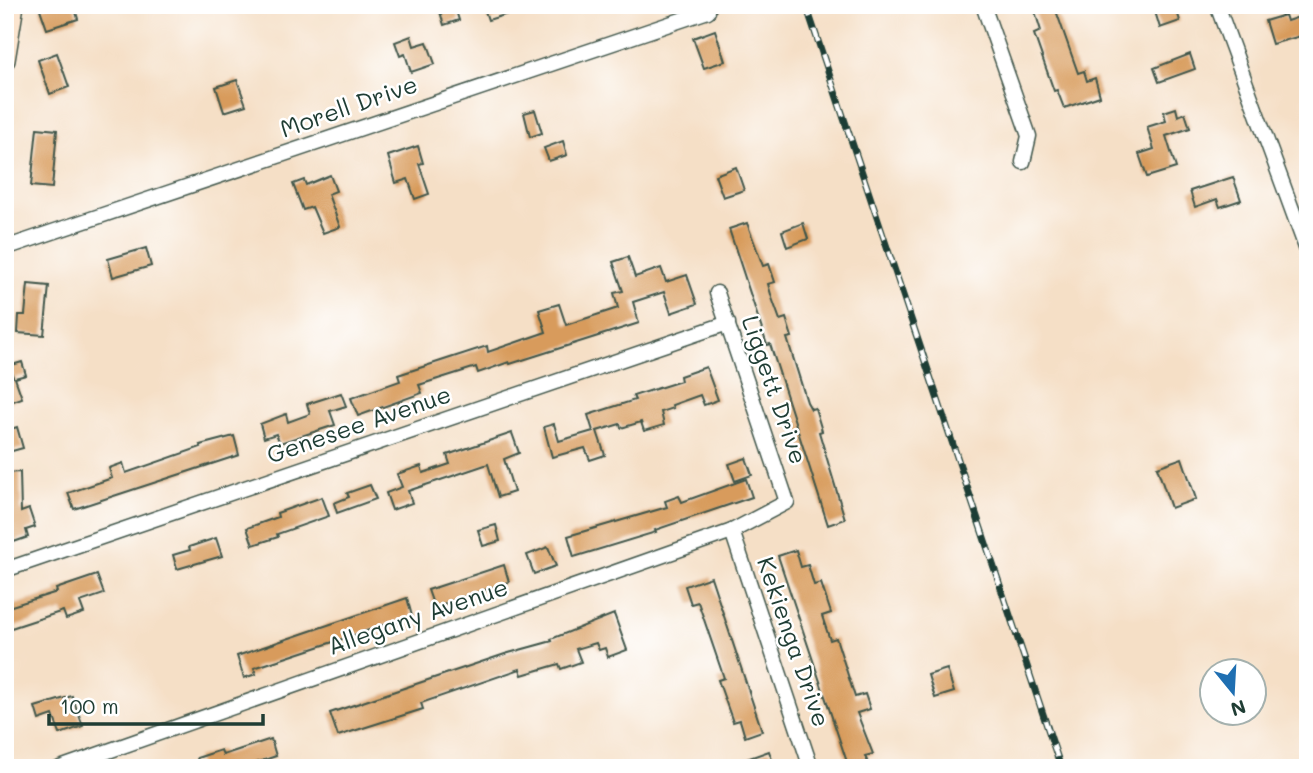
<svg xmlns="http://www.w3.org/2000/svg" width="1313" height="773" viewBox="0 0 1313 773" font-family="Mali,sans-serif">
<style>
.building{fill:#d89b5b}
.lines{fill:none;stroke-linecap:round;stroke-linejoin:round}
.street-casing{stroke:#3f554a;stroke-width:17}
.secondary-casing{stroke:#3f554a;stroke-width:22}
.street{stroke:#fff;stroke-width:14}
.secondary{stroke:#fce5cf;stroke-width:19}
.rail-casing{stroke:#1f3d34;stroke-width:7}
.rail{stroke:#fff;stroke-width:4.5;stroke-dasharray:13;stroke-linecap:butt}
.labels{text-anchor:middle;stroke-width:5;stroke-linejoin:round;paint-order:stroke}
.street-label{font-size:24px;fill:#1f3d34;stroke:#fff}
</style>
<rect width="100%" height="100%" fill="#fff"/>
<filter id="ink" filterUnits="userSpaceOnUse"><feTurbulence type="fractalNoise" baseFrequency=".0143" numOctaves="2"/><feDisplacementMap in="SourceGraphic" scale="14" xChannelSelector="R" yChannelSelector="G"/><feConvolveMatrix kernelMatrix="1 2 1 2 8 2 1 2 1" color-interpolation-filters="sRGB"/></filter>
<filter id="wash" filterUnits="userSpaceOnUse"><feTurbulence type="fractalNoise" baseFrequency=".00686" numOctaves="4" result="noise"/><feDisplacementMap in="SourceGraphic" scale="28" xChannelSelector="R" yChannelSelector="G"/><feGaussianBlur stdDeviation="1.57" result="paint"/><feColorMatrix in="noise" values="0 0 0 0 0 0 0 0 0 0 0 0 0 0 0 0 0 1.4 0 .05"/><feComposite in="paint" operator="in"/></filter>
<g filter="url(#wash)">
<rect width="100%" height="100%" fill="#f5dfc6"/>
<g id="blocks">
<g class="building">
<polygon points="51,5 74,5 78,19 47,29 40,9"/>
<polygon points="438,5 454,5 459,20 444,25"/>
<polygon points="483,5 527,5 528,8 488,20"/>
<polygon points="1033,5 1054,5 1078,73 1084,71 1087,81 1095,78 1100,96 1064,108 1057,90 1054,91 1034,34 1041,31"/>
<polygon points="1153,5 1175,5 1180,21 1160,28"/>
<polygon points="1308,14 1308,34 1272,44 1265,21 1285,15 1287,21"/>
<polygon points="715,30 725,61 704,68 693,38"/>
<polygon points="411,36 414,46 427,42 435,64 411,72 405,54 400,56 395,42"/>
<polygon points="57,53 69,87 50,94 38,60"/>
<polygon points="1190,54 1195,69 1159,82 1154,68"/>
<polygon points="237,80 246,105 224,112 216,87"/>
<polygon points="1176,108 1178,116 1185,113 1190,128 1166,136 1176,168 1147,177 1139,154 1154,149 1147,127 1166,121 1164,112"/>
<polygon points="535,110 542,133 530,137 524,113"/>
<polygon points="37,128 57,130 52,188 31,186"/>
<polygon points="563,141 567,155 549,161 544,148"/>
<polygon points="418,146 423,163 419,164 429,194 415,199 408,179 396,183 388,156"/>
<polygon points="736,167 744,190 723,197 715,175"/>
<polygon points="330,175 336,191 328,194 340,227 323,233 312,207 303,210 293,184 304,180 306,185"/>
<polygon points="1233,177 1241,200 1220,207 1217,199 1195,207 1190,191"/>
<polygon points="747,223 763,266 769,264 775,282 768,284 772,298 780,320 786,318 792,337 787,338 807,402 811,409 815,408 822,431 819,432 845,519 828,525 770,344 767,345 729,229"/>
<polygon points="803,223 808,239 787,247 782,231"/>
<polygon points="146,248 151,266 113,277 108,259"/>
<polygon points="628,257 635,277 661,268 666,282 687,275 697,304 671,313 664,292 633,302 639,323 510,364 509,362 478,373 476,367 419,385 422,393 358,416 351,398 400,381 398,375 487,346 488,352 546,332 539,310 559,304 566,325 618,308 614,293 623,291 613,262"/>
<polygon points="28,284 49,286 44,335 18,333 19,315 25,315"/>
<polygon points="22,362 26,375 15,378 22,398 5,404 5,380 13,377 9,366"/>
<polygon points="706,367 718,400 704,405 700,395 672,405 673,408 661,412 664,425 644,431 641,422 621,428 620,424 597,431 605,455 590,460 585,448 552,457 544,427 554,424 559,441 593,431 588,415 635,400 633,396 681,381 680,376"/>
<polygon points="341,393 346,406 330,411 335,425 280,443 276,434 264,438 260,424 286,414 288,422 310,414 307,404"/>
<polygon points="17,427 23,448 5,453 5,431"/>
<polygon points="512,433 519,453 504,459 514,492 498,497 488,464 408,491 412,503 392,510 386,493 402,487 397,474 421,466 423,473 450,464 447,455"/>
<polygon points="234,436 239,455 74,509 68,493 112,478 109,468 123,463 126,473 201,447 200,445"/>
<polygon points="746,458 752,475 735,481 729,464"/>
<polygon points="1182,458 1196,499 1171,508 1157,467"/>
<polygon points="20,472 21,512 29,509 35,527 26,530 28,537 5,545 5,473"/>
<polygon points="746,479 752,497 655,530 656,532 574,557 568,536 667,507 665,501 679,496 682,502"/>
<polygon points="370,485 376,499 337,513 334,503 349,497 347,493"/>
<polygon points="322,497 329,516 277,534 278,537 253,545 247,528 278,517 277,513"/>
<polygon points="496,525 500,541 483,546 478,530"/>
<polygon points="216,538 222,556 177,569 173,555 190,550 189,547"/>
<polygon points="548,547 556,566 534,574 527,555"/>
<polygon points="796,550 801,567 808,565 814,585 821,583 831,613 822,616 830,640 836,638 855,697 865,694 870,709 857,713 873,754 865,756 868,763 854,768 849,768 778,556"/>
<polygon points="504,565 509,582 434,607 428,590"/>
<polygon points="97,575 104,594 80,602 84,613 66,619 63,611 5,630 5,608 57,592 56,589"/>
<polygon points="711,577 762,731 745,737 740,720 733,722 724,697 718,680 724,678 698,602 691,604 685,586"/>
<polygon points="407,598 412,616 254,668 256,674 244,678 237,656"/>
<polygon points="614,614 627,650 608,657 605,648 599,650 596,643 576,649 581,662 561,669 559,664 522,675 520,669 421,703 423,709 338,736 330,713 505,654 552,641 551,639"/>
<polygon points="947,669 954,692 935,698 928,675"/>
<polygon points="72,696 83,726 60,734 53,715 39,720 35,707"/>
<polygon points="271,739 276,756 241,768 200,768 197,758 221,750 223,755"/>
<polygon points="769,751 775,768 728,768 727,766"/>
</g>
</g>
</g>
<g filter="url(#ink)">
<use href="#blocks" fill-opacity="0" stroke="#3f554a" stroke-width="2"/>
<g class="lines">
<defs>
<g id="street">
<polyline points="983,5 1029,136 1023,162"/>
<polyline points="1217,5 1308,253"/>
<polyline points="5,248 708,11"/>
<polyline points="732,531 811,768"/>
<polyline points="5,570 728,323"/>
<polyline points="60,768 732,531 787,502 717,293"/>
</g>
<polyline id="secondary" points="5,60 14,5"/>
</defs>
<use href="#street" class="street-casing"/>
<use href="#secondary" class="secondary-casing"/>
<use href="#street" class="street"/>
<use href="#secondary" class="secondary"/>
<defs>
<polyline id="rail" points="806,5 1061,768"/>
</defs>
<use href="#rail" class="rail-casing"/>
<use href="#rail" class="rail"/>
</g>
</g>
<g class="labels">
<g class="street-label">
<text transform="translate(349 107) rotate(-19)" y="8">Morell Drive</text>
<text transform="translate(774 390) rotate(71)" y="8">Liggett Drive</text>
<text transform="translate(359 425) rotate(-19)" y="8">Genesee Avenue</text>
<text transform="translate(418 617) rotate(-19)" y="8">Allegany Avenue</text>
<text transform="translate(793 642) rotate(71)" y="8">Kekienga Drive</text>
</g>
</g>
<rect width="1313" height="773" fill="none" stroke="#fff" stroke-width="28"/>
<g transform="translate(1233 692) rotate(162)"><circle r="33" fill="#ffffff" stroke="#a5b1ae" stroke-width="2"/>
<path d="M0-5L12 26L0 18L-12 26Z" fill="#1f6fb2"/>
<text y="-10" font-size="19" font-weight="bold" text-anchor="middle" fill="#1f3d34">N</text>
</g>
<path d="M49 714v10h214v-10" fill="none" stroke="#1f3d34" stroke-width="3.5"/>
<text x="60" y="714" font-size="21" fill="#1f3d34" stroke="#ffffff" stroke-width="5" paint-order="stroke">100 m</text>
</svg>
